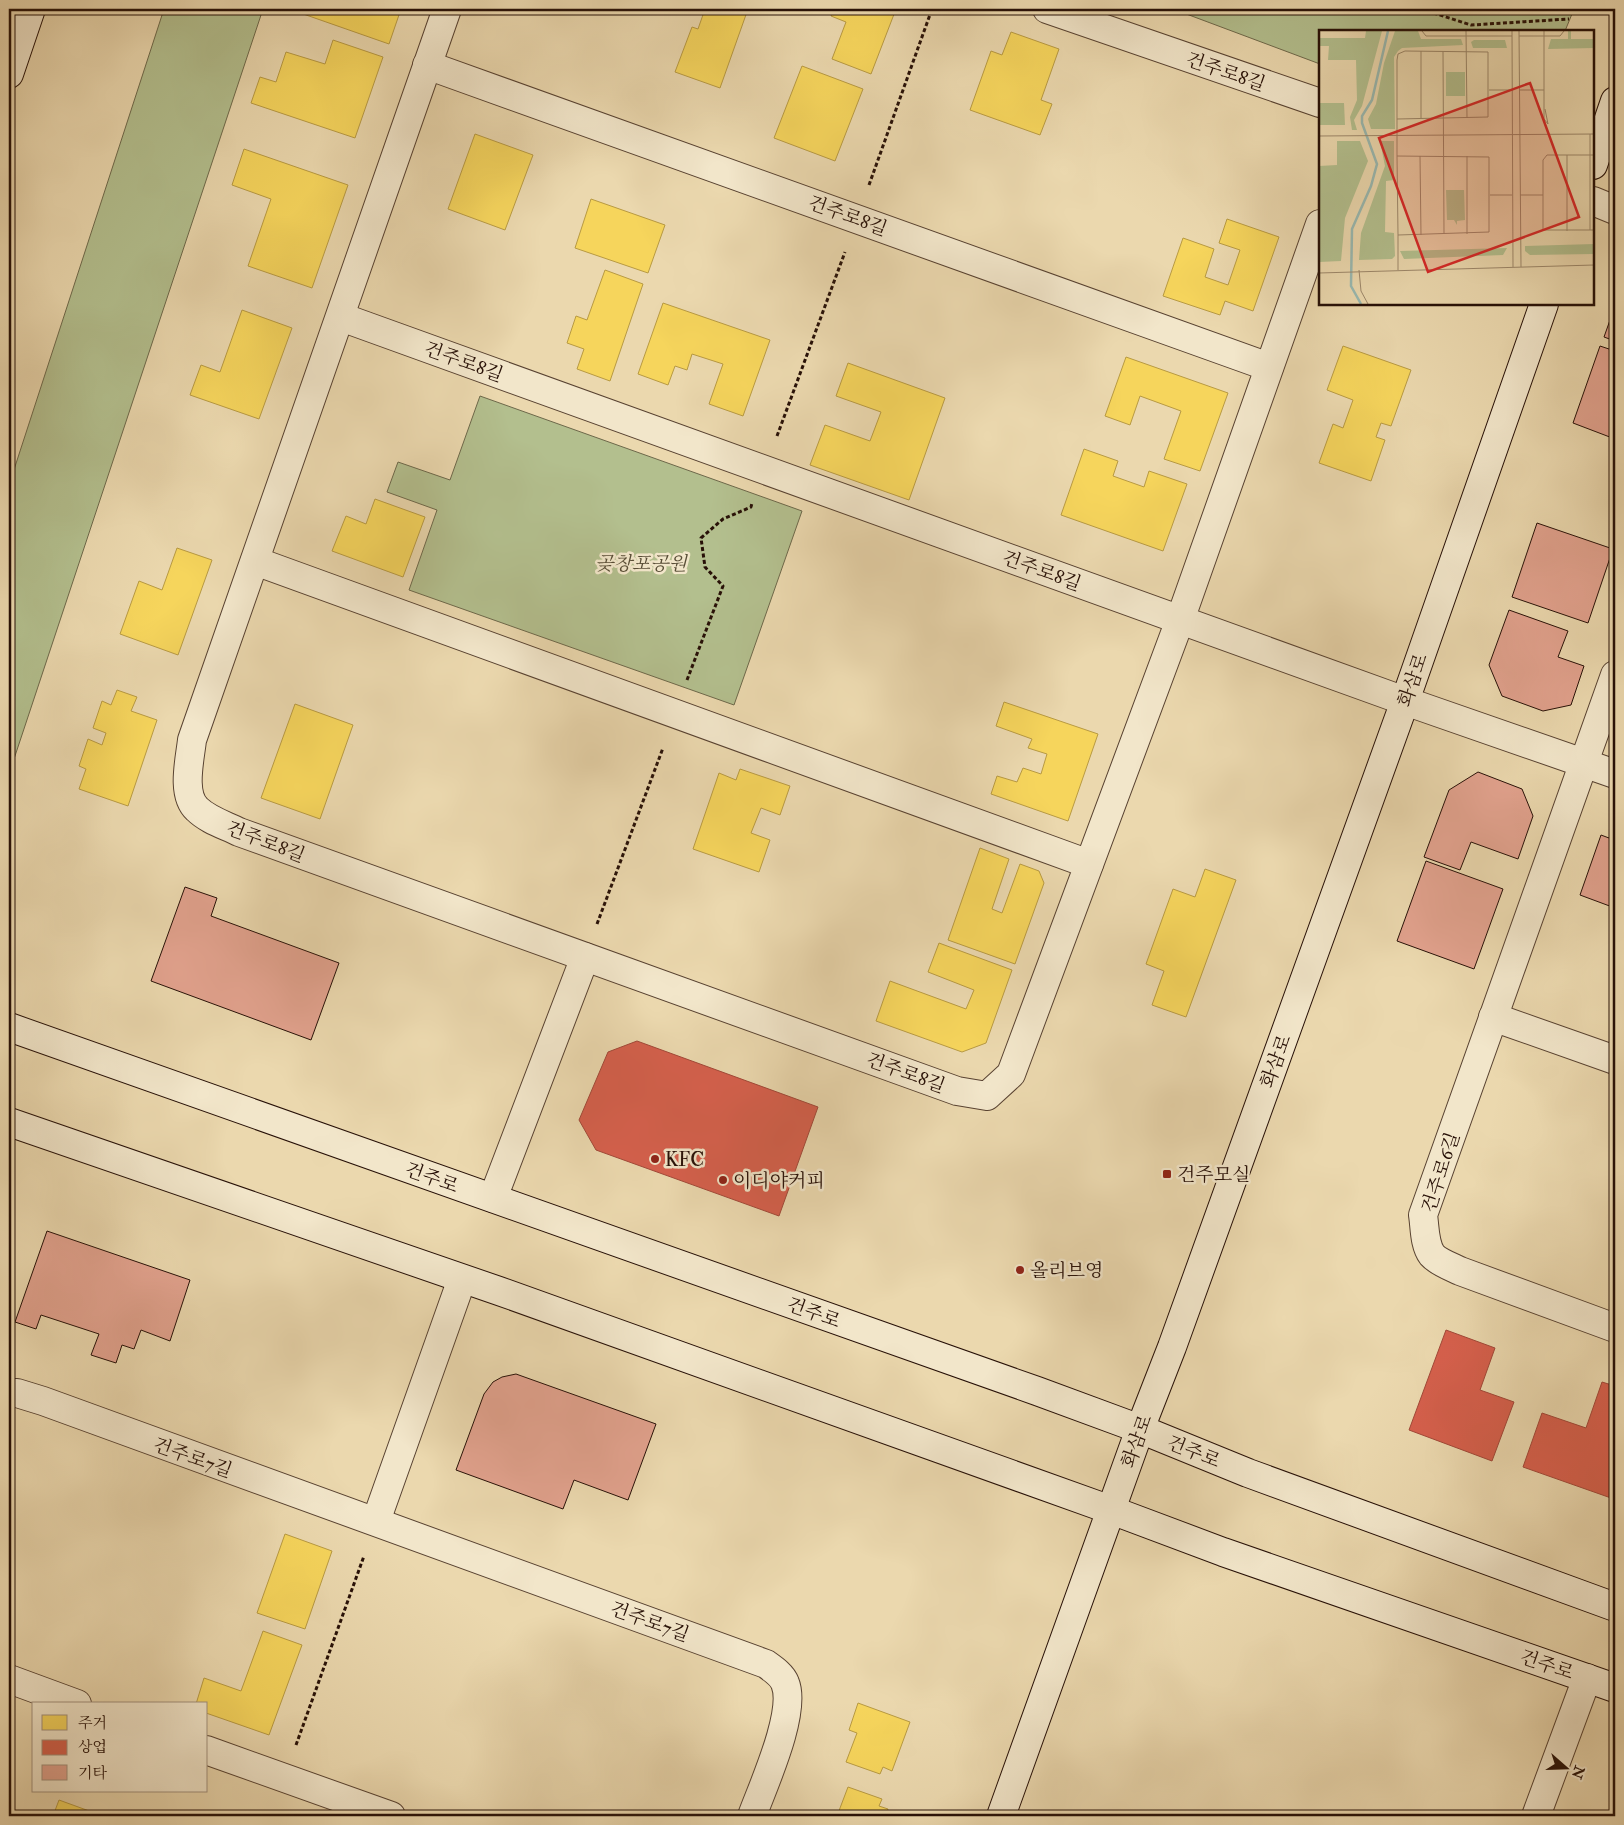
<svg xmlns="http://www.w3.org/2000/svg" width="1624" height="1825" viewBox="0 0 1624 1825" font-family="'IM FELL Double Pica','Noto Serif KR',serif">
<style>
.green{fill:#b3bf8e;stroke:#6d684a}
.homes{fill:#f6d55c;stroke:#b89a42}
.shops{fill:#d6604d;stroke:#a24838}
.building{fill:#e2a28e;stroke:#271007}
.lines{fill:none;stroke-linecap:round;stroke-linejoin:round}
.street-casing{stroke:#584231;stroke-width:30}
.secondary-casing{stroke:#271007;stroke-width:30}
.path{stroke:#271007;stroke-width:3;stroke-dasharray:4 2.5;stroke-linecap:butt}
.street{stroke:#f2e6ca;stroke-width:28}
.secondary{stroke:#f2e6ca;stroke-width:28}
.poi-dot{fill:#8f2418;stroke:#f2e6ca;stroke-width:2}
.labels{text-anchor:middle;stroke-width:5;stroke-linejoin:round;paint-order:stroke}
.street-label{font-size:19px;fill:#271007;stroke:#f2e6ca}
.park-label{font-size:19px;font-style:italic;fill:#584d36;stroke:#f2e6ca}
.poi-label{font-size:19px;fill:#271007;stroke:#f2e6ca;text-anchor:start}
.inset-river{fill:none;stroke:#99b9b1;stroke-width:2.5}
.inset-road{fill:none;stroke:#9d886b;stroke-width:1}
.view{fill:#d62828;fill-opacity:0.15;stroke:#d62828;stroke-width:2.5}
.inset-edge{fill:none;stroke:#271007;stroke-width:2.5}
</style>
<rect width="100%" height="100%" fill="#ebd8ae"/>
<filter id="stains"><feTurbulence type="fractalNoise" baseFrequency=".004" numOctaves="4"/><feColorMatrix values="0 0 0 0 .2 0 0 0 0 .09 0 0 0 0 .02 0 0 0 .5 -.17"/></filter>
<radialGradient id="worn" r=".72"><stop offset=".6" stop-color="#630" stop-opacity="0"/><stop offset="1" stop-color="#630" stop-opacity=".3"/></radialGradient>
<g class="green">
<polygon points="164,9 263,9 9,774 9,485"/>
<polygon points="1173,9 1574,9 1565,31 1320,31 1320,64"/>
<polygon points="480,396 802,511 734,705 409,590 437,510 387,492 398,462 450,480"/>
</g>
<g class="homes">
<polygon points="289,9 401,9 389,44"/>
<polygon points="705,9 748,9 720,88 675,72 692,27 698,29"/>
<polygon points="834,9 896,9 871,74 832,59 846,22 831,16"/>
<polygon points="1011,32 1059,49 1041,100 1052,104 1040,135 970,110 991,51 1002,55"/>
<polygon points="333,40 383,57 355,138 251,103 260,77 276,82 286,52 325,64"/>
<polygon points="802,66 863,89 835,161 774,138"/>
<polygon points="475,134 533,155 505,230 448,209"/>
<polygon points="244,149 348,185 312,288 248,266 271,199 232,185"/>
<polygon points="591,199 665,225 648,273 575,248"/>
<polygon points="1227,219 1279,237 1253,311 1225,301 1220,315 1163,296 1183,238 1214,249 1205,277 1228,285 1240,250 1219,243"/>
<polygon points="605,270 643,284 610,381 577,369 584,349 567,343 576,316 587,320"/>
<polygon points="663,303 770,340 743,416 709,404 723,364 692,354 687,370 675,366 668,385 638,374"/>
<polygon points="242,310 292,328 259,419 190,395 201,365 220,372"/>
<polygon points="1343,346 1411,370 1391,426 1381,423 1376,437 1385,440 1371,481 1319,463 1333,424 1343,428 1353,400 1327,390"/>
<polygon points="1126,357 1228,393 1200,471 1164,459 1181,411 1140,396 1130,425 1105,416"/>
<polygon points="848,363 945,398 909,500 810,465 825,425 870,441 881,412 836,396"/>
<polygon points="1084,449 1118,461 1113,476 1144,487 1149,471 1187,484 1163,551 1061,515"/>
<polygon points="375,499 425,517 403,577 332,551 346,516 366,524"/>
<polygon points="177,548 212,560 178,655 120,634 139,581 162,590"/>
<polygon points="117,690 137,697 131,711 157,720 128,806 79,789 86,769 79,766 88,739 102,745 106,733 93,728 102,701 111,705"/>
<polygon points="1004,702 1098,734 1068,821 991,794 997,776 1017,782 1023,768 1041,774 1047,754 1028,748 1032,739 996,726"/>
<polygon points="295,704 353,725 320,819 261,798"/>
<polygon points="740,769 790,786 780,815 761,808 751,833 770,840 759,872 693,849 719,773 736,780"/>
<polygon points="980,848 1009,859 992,909 1002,913 1020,864 1039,871 1044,883 1015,964 948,940"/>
<polygon points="1205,869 1236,880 1186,1017 1152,1005 1164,971 1146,964 1173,889 1195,897"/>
<polygon points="939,943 1012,970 986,1043 962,1052 876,1021 890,981 966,1009 974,990 928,972"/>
<polygon points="285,1534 332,1551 305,1629 257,1613"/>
<polygon points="263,1631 302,1645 269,1735 206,1713 206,1704 196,1704 204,1678 241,1691"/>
<polygon points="858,1703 910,1722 892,1771 883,1767 880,1774 846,1762 857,1733 849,1730"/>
<polygon points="848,1787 882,1799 879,1806 888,1809 886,1816 827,1816 829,1813 837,1816"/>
<polygon points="59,1800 103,1816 53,1816"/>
</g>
<g class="shops">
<polygon points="637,1041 818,1107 779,1216 596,1150 579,1120 608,1052"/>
<polygon points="1446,1330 1495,1348 1480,1390 1514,1402 1492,1461 1409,1430"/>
<polygon points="1602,1382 1615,1386 1615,1486 1611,1498 1523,1467 1542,1413 1586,1428"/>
</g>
<g class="building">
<polygon points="1615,306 1615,341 1604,337"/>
<polygon points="1600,346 1615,351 1615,439 1573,423"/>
<polygon points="1537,523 1613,549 1588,623 1512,597"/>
<polygon points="1509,610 1568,631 1558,657 1584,666 1571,705 1543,711 1502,696 1489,665"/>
<polygon points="1478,772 1522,789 1533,816 1518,859 1471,842 1460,870 1424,857 1449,790"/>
<polygon points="1615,821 1615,908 1580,895 1601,835 1609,838"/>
<polygon points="1426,861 1503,889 1474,969 1397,941"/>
<polygon points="185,887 217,898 211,916 339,963 311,1040 151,981"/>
<polygon points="47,1231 190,1280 170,1341 141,1330 134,1349 122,1345 116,1363 91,1355 99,1334 41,1315 36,1329 15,1322"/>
<polygon points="516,1374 656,1424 628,1500 574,1480 563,1509 456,1470 484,1394 493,1382 502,1377"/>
</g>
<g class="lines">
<defs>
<g id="street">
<path d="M447,9L192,740C190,759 181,794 197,809C208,820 225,825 239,832L957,1091L987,1096L1011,1074L1180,620L1320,224"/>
<polyline points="1047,9 1320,103"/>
<polyline points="427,65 1269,367"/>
<polyline points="1593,201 1615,210"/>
<polyline points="341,317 1405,701 1615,774"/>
<polyline points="255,561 1089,864"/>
<path d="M1615,675L1423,1215C1425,1227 1424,1244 1432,1255C1438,1262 1452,1267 1460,1271L1615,1328"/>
<polyline points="1493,1017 1615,1060"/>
<polyline points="493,1198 585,957"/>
<path d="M9,1393H17L43,1401L766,1664C773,1669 782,1675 785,1683C797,1712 763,1786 752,1816"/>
<polyline points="376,1521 462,1279"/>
<polyline points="9,1679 77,1704"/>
<polyline points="206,1750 391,1816"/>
<polyline points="1536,1816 1587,1678"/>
</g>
<g id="secondary">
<polyline points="9,74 31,9"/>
<polyline points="1593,165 1615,101"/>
<polyline points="9,1027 1037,1391 1140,1429 1248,1473 1615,1607"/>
<polyline points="9,1122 499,1291 1111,1510 1223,1552 1615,1688"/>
<polyline points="1001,1816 1140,1429 1172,1347 1405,701 1544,304"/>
</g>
</defs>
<use href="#street" class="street-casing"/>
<use href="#secondary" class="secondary-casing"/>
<g class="path">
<polyline points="1421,9 1471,25 1569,19"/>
<polyline points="869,185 932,9"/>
<polyline points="777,436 845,252"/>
<polyline points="687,680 723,586 705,567 701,538 723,519 751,507 752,503"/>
<polyline points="597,924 663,748"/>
<polyline points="296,1745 364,1556"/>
</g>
<use href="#street" class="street"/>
<use href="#secondary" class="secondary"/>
</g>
<g class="poi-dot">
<circle cx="655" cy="1159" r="5"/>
<rect x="1162" y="1169" width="10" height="10" rx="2.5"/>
<circle cx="723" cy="1180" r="5"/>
<circle cx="1020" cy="1270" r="5"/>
</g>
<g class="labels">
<g class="street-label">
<text transform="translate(1226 71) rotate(19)" y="7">건주로8길</text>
<text transform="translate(848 215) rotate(20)" y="7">건주로8길</text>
<text transform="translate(464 361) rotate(20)" y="7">건주로8길</text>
<text transform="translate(1042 570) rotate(20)" y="7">건주로8길</text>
<text transform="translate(1412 680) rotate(-71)" y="7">화삼로</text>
<text transform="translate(266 841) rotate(21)" y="7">건주로8길</text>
<text transform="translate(1275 1061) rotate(-70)" y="7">화삼로</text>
<text transform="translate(906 1072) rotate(20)" y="7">건주로8길</text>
<text transform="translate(1440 1172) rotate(-72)" y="7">건주로6길</text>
<text transform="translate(432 1177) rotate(20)" y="7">건주로</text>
<text transform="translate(814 1312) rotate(20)" y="7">건주로</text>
<text transform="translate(1136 1441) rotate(-70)" y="7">화삼로</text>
<text transform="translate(1194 1451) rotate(22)" y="7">건주로</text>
<text transform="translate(193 1457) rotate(20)" y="7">건주로7길</text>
<text transform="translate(650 1621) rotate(20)" y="7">건주로7길</text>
<text transform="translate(1547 1664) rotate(19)" y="7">건주로</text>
</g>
<g class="park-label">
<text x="641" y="570">곶창포공원</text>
</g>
<g class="poi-label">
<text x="665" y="1166">KFC</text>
<text x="1177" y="1181">건주모실</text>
<text x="733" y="1187">이디야커피</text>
<text x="1030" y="1277">올리브영</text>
</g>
</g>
<g transform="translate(1319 30)">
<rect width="275" height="275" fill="#ebd8ae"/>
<path d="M47,1H63L43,76L35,90L38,100H33L31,87L38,70L37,30H9L10,16H0V8H46ZM76,1H99L102,9H142L144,15L83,18L79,21L75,27L76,99H52L49,89L57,74L65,33ZM249,1H252V9H275V18L229,19L232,9H249ZM155,10H186L188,18H154L152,12ZM127,42H146V66H127ZM0,73H25L26,95H0ZM18,111H41L49,131L26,188L22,231L0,232V136L18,135ZM61,111H75V150L67,151L66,202L75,203L76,226L73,229L40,230L42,203L66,136ZM127,160H145L146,190L138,191V195L135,190H128ZM275,214V224L211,225L206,221V216ZM188,218L184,225L85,229L81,221Z" fill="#b3bf8e"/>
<path class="inset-river" d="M42,274L32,256L33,199L52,156L58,134L43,93V86L53,70L69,1"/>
<path class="inset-road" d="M103,1L107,6H193M147,1L148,88M193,1L194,237M200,1L202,237M225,1V89L229,94L226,79M200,6H241L245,1M102,21V88M124,21L125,204M170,60H193M200,60H225M78,89L169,87V22L86,21L79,24L78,30V126L79,205L170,202V127L78,126M271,104V200M0,106L275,104M248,125V201M275,125H228L224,130V200H275M101,126L102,205M148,126V204M171,165H193M201,165H224M40,240L42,261L49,274M79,240V205M0,243L275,235"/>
<path class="view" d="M211,53L260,187L109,242L60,108Z"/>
<rect width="275" height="275" class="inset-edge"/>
</g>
<rect width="1624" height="1825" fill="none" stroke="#ebd8ae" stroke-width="30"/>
<rect x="10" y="10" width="1604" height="1805" fill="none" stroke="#271007" stroke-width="2.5"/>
<rect x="15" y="15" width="1594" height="1795" fill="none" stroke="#271007"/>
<rect x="32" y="1702" width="175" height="90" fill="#f2e6ca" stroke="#a1907c"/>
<rect x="42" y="1715" width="25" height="15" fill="#f6d55c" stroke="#a1907c"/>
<text x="78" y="1728" font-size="15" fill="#271007">주거</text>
<rect x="42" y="1740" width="25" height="15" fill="#d6604d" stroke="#a1907c"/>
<text x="78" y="1752" font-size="15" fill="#271007">상업</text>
<rect x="42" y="1765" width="25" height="15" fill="#e2a28e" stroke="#a1907c"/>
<text x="78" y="1778" font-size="15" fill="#271007">기타</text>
<g transform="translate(1566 1768) rotate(110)" stroke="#f2e6ca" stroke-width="4" paint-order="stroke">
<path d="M0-4L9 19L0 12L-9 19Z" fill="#271007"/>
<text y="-8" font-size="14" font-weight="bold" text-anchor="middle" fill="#271007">N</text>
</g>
<rect width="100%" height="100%" filter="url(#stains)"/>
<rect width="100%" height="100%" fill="url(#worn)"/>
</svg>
